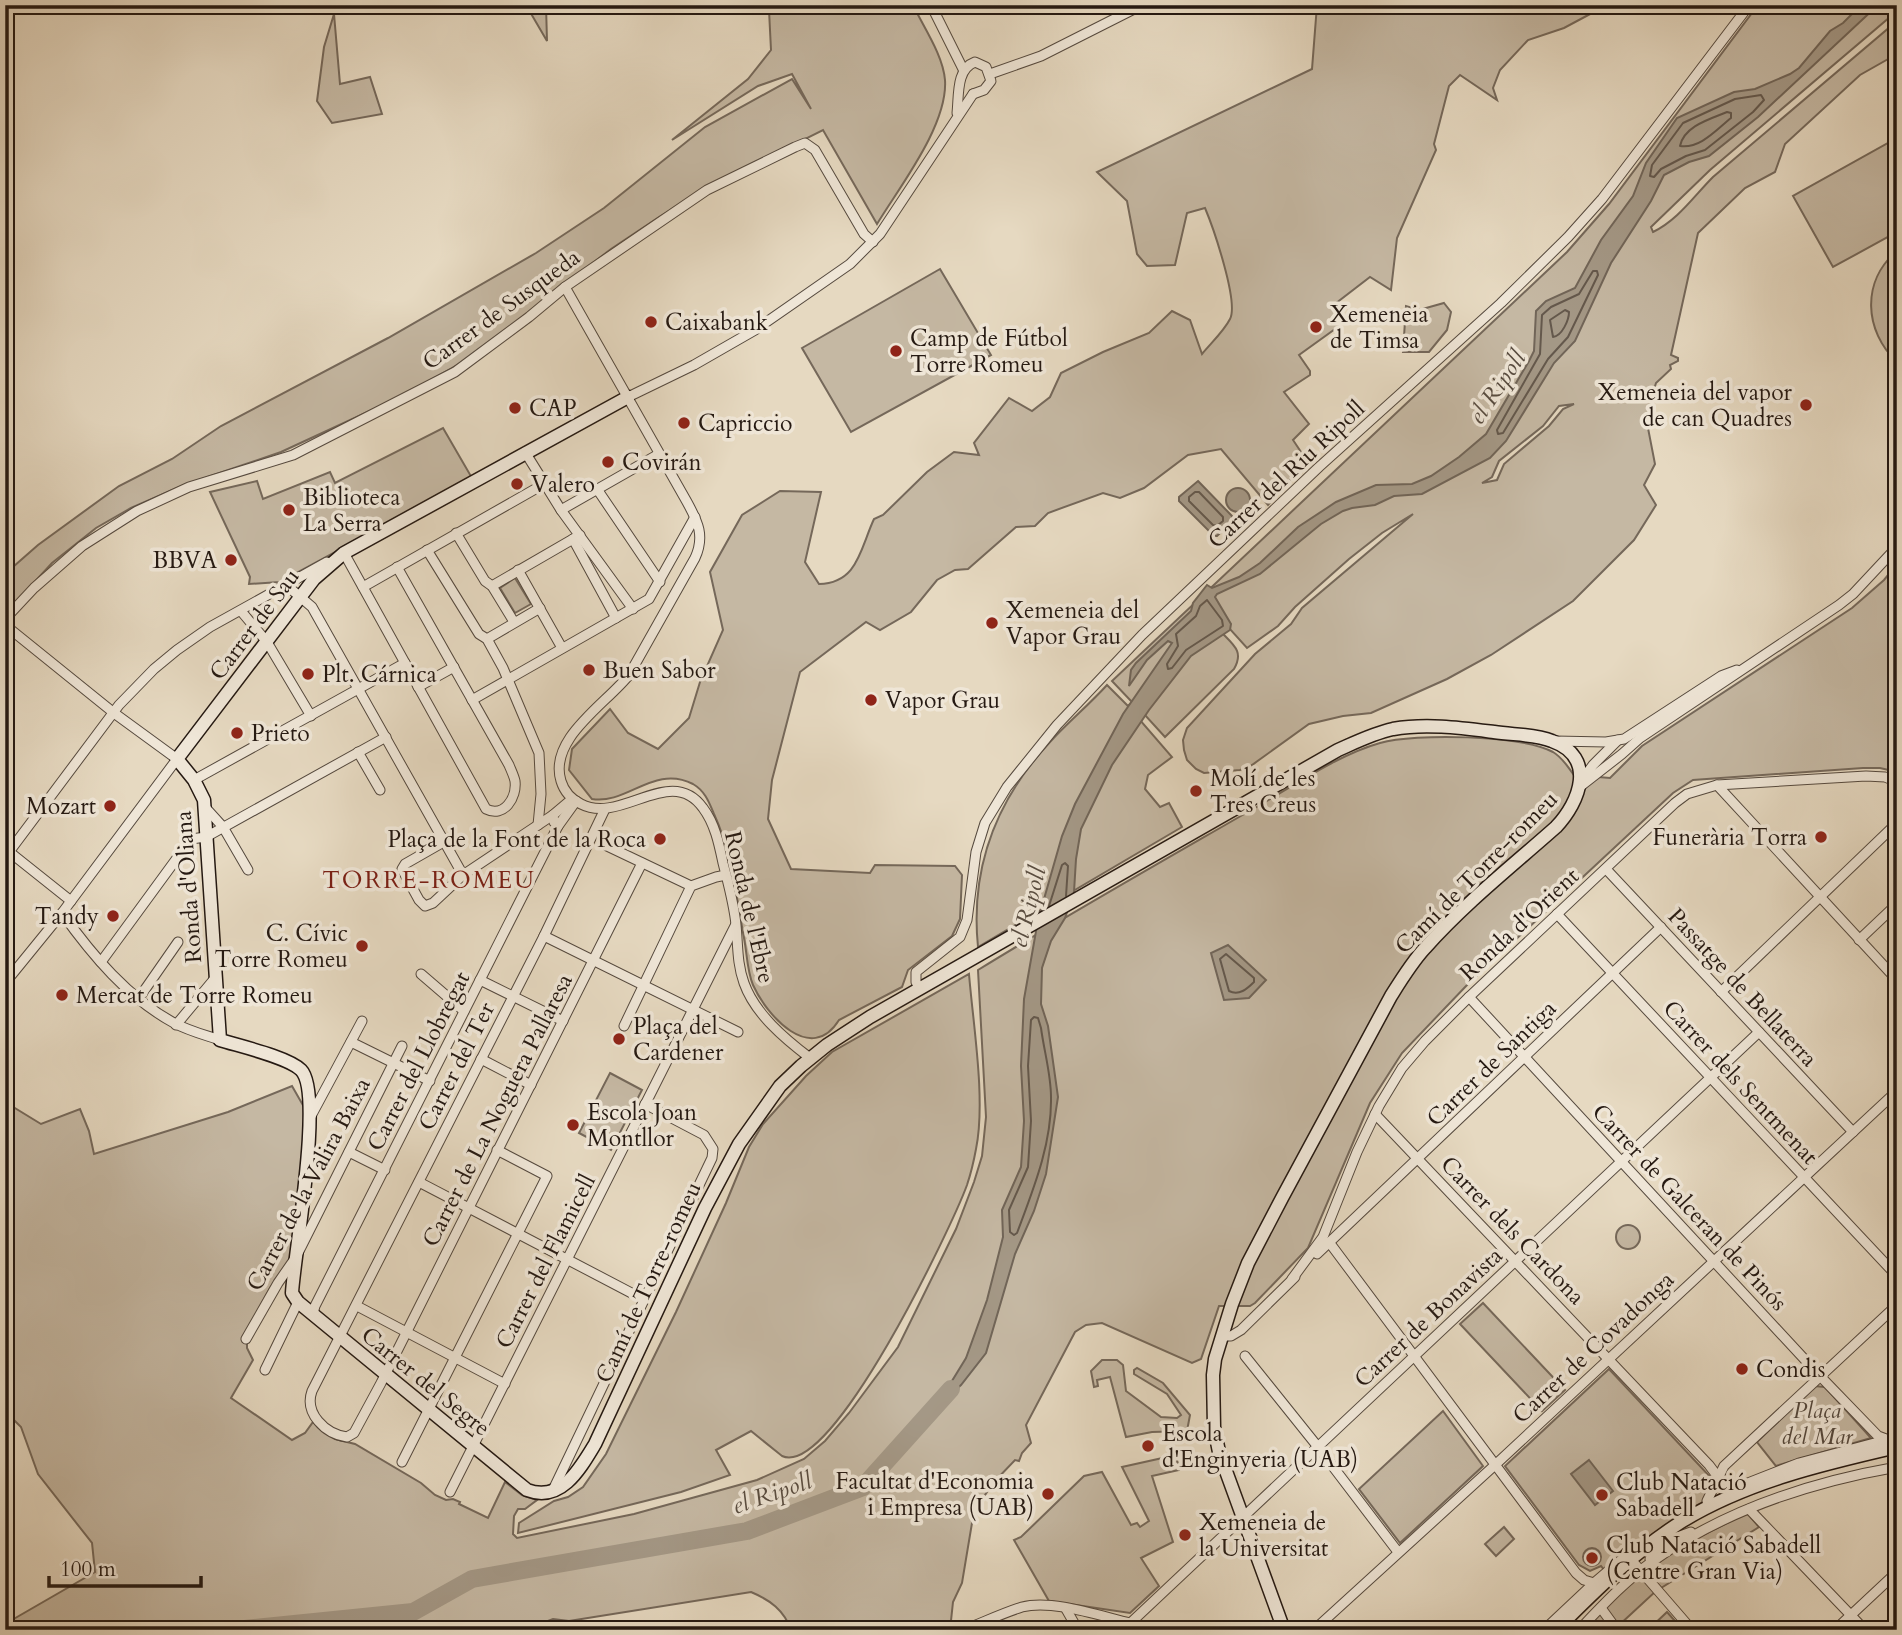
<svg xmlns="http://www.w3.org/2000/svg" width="1902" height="1635" viewBox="0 0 1902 1635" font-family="Cardo,serif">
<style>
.green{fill:#c5b8a3;stroke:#75685a;stroke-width:2;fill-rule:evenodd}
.water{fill:#a49886;stroke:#716558;stroke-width:2}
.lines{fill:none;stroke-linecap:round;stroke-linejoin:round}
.shore{stroke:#64584c;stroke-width:2}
.river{stroke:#a49886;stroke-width:18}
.street-casing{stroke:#55493e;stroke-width:11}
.secondary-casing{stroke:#251912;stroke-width:15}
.street{stroke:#efe6d7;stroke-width:9}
.secondary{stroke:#efe6d7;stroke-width:12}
.poi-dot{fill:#8f2418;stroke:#efe6d7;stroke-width:2.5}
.labels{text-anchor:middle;stroke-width:7;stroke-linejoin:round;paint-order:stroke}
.street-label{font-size:23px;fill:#251912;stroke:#efe6d7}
.poi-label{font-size:23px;fill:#251912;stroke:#efe6d7;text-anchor:start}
.park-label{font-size:23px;font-style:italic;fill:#55493e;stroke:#efe6d7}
.water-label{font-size:24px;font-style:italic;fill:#584c40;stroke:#efe6d7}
.neighbourhood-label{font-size:24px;letter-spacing:2px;fill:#7a1f14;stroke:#efe6d7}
</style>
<rect width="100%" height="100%" fill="#e6d9c1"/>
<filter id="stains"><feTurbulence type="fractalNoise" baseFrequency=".00286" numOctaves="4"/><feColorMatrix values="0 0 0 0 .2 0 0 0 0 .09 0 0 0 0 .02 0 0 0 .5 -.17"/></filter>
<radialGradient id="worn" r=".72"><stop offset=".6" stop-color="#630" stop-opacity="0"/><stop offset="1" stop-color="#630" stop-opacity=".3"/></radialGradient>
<g class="green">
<polygon points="526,5 546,5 547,41"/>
<path d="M764,5H913C924,28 943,55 945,80C948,125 900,186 877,224L823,130L709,187L659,217L611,249L468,359L400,397L281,452L184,485L131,508L96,528L52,563L5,614V574L38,545L119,486L172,459L221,426L388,338L536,253L604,208L705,127L792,79L811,109L792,74L758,86L672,140L748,79L771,50L769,10Z"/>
<path d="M1317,5H1607L1564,28L1528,40L1500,70L1493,88L1497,100L1460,75L1449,86L1434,144L1436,150L1397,238L1391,290L1370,277L1331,307L1342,324L1299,355L1310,371V375L1284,392L1309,424L1293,440L1307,461L1268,505L1221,449L1188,455L1144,488L1120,498L1103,493L1048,513L1035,526L1016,527L968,569L955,570L937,580L911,612L880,630L866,622L800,672L772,780L768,819L791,869L870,873L875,865L955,866L962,875L960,919L952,936L908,970L902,987L839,1020C811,1065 767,1016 753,985C747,971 747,953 744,938C736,896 732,853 714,814C709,802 705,791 693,784C654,764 627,805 592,799L569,770L572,749L610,709L628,733L658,749L689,718L700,682L723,630L710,572L742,515L780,491L821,492L805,562L819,584C858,583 860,549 874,519L883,515L927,472L954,452L979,455L974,443L1009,398L1032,411L1050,397L1061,373L1103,352L1149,333L1172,311L1190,320L1202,354C1211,343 1224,331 1230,319C1239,302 1213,227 1205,208L1187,213L1175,265L1147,266L1137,254L1127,201L1097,172L1312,69Z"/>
<path d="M1758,5H1897V11L1710,170L1651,227L1653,232C1678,220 1694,196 1713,177L1897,21V54L1860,75L1785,144L1775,172L1745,188L1698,233L1671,355L1678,358V361L1670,365L1671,369L1656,383L1652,396L1647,423L1655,464L1644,485L1656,505L1634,540L1573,601L1491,655L1447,679L1371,713L1343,716L1309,724L1252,765L1240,770L1204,773L1196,769L1187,760L1184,750L1183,740L1187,728L1255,654L1291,624L1302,608L1413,514L1382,533L1349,559L1295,607L1278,626L1247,648L1230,629L1225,627L1224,635C1236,647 1243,653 1234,669L1165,737L1145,715L1139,719L1172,757L1148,775L1145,789L1160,807L1169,803L1182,827L978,947C970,868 997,799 1050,742C1068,722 1089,705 1107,685L1128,706L1132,702L1112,681L1567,252L1609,204ZM1574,404L1563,409L1549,426L1504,464L1497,480L1482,483L1492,477L1499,461L1543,426L1559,406Z"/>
<polygon points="334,14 340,84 370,77 382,114 332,123 317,101 324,47"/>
<polygon points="1897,138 1897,232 1833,267 1793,196"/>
<path d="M1897,251V362C1864,331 1861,281 1897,251Z"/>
<polygon points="940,269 991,355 851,432 802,348"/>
<polygon points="1444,303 1451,312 1447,330 1429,352 1403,352 1406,306 1419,310"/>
<polygon points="443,428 472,478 280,582 249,584 250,577 210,492 257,481 263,499 330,472 335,483"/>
<path d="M1897,564V772L1880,768H1863L1693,780L1673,793L1468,984L1402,1053L1370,1103L1308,1248L1255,1303L1250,1306H1219L1201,1359L1192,1363L1102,1323L1086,1325L1075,1332L1026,1425L1031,1443L1022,1453L1019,1461L1015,1460L994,1482L974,1511L962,1583L953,1602L950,1630H791C784,1610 770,1600 751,1592L569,1621L553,1619L532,1627L535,1630H5V1624L95,1572L92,1543L38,1474L21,1427L5,1411V1102L41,1124L80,1109L89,1131L94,1154L228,1112L292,1086L304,1107L305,1128L301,1192L290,1260L270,1288L247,1331V1348L253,1360L231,1398L292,1440L305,1433L313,1422L335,1439L355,1444L421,1483L435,1495L446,1500L453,1499L460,1502L459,1504L488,1518L505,1482L522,1495L537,1500L525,1509H518L514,1516L513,1534L517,1538L634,1514L757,1480L804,1459L825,1441L849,1413L898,1347L956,1229L974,1182L982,1156L986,1117L978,970C1069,914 1161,862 1253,809C1292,787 1337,755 1380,743C1415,733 1521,735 1553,752C1563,758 1567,766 1574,775L1610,778L1642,746L1852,608L1884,580Z"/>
<polygon points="515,578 531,604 515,613 500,588"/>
<path d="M969,974C973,1024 986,1100 976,1149C974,1160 971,1173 967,1185C952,1226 832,1479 782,1456L751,1431L716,1450L730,1475L681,1492L518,1533L519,1523L554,1501L568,1497L583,1487L606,1454L676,1312L726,1203L749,1147L763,1124L806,1076L832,1052Z"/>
<polygon points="610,1073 642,1090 611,1150 579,1133"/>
<circle cx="1628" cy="1237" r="12"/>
<polygon points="1483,1303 1565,1390 1542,1411 1460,1324"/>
<polygon points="1102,1360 1117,1360 1123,1365 1126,1391 1161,1417 1177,1418 1181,1415 1167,1394 1134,1374 1134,1370 1137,1368 1163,1383 1190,1415 1187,1431 1152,1432 1126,1437 1110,1377 1097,1380 1098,1386 1094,1387 1091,1371"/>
<polygon points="1609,1369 1714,1481 1707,1501 1664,1526 1605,1571 1601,1566 1590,1571 1579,1565 1505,1466"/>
<polygon points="1814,1386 1825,1387 1871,1438 1776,1466 1757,1442"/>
<polygon points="1443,1411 1483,1466 1400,1543 1359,1489"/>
<polygon points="1176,1455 1179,1470 1152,1476 1173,1542 1141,1558 1159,1586 1130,1613 1049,1601 1014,1540 1021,1537 1084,1476 1102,1472 1131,1525 1137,1523 1140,1527 1149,1521 1122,1467"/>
<polygon points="1747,1513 1759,1527 1661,1588 1647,1572 1677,1548"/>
<polygon points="1504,1527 1514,1539 1496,1556 1485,1544"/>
<polygon points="1641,1573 1656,1591 1617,1627 1602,1608"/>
<polygon points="1600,1612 1612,1630 1581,1630"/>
<polygon points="1667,1612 1683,1630 1648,1630"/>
</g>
<g class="water">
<polygon points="1861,5 1878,5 1758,117 1709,156 1689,162 1664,175 1651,201 1611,263 1575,341 1554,363 1506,441 1490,458 1422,494 1394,496 1375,505 1352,508 1343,511 1321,524 1260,574 1217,594 1215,597 1231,624 1230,630 1191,656 1149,710 1112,765 1081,829 1076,859 1074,892 1065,918 1051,941 1042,968 1041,1004 1048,1026 1058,1097 1046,1174 1034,1211 1015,1254 986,1353 961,1385 936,1407 966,1358 987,1300 1003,1237 1002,1210 1021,1167 1024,1121 1021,1066 1024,999 1038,920 1062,836 1075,804 1123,714 1172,643 1168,641 1147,660 1129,686 1131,670 1136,663 1191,611 1193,603 1207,585 1212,588 1239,577 1260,563 1298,527 1336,502 1376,485 1412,484 1431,476 1459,457 1486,434 1529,361 1534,351 1536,311 1546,301 1575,288 1601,240 1633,196 1646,163 1677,118 1734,92 1755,89 1790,74 1799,68 1830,31 1843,23"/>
<polygon points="1198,481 1232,516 1233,521 1217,536 1214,536 1179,501 1179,497"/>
<circle cx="1238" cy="500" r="12"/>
<polygon points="1228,945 1266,980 1249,998 1224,1000 1211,953"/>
<polygon points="1589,1460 1613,1491 1595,1505 1571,1474"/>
<circle cx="1592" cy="1557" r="9"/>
</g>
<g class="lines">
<g class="shore">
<polygon points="1761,95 1764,100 1753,112 1705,150 1686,156 1661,169 1654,177 1650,176 1652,165 1683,123 1735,99"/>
<path d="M1727,112L1731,113V118C1716,130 1700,149 1680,146C1684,126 1710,119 1727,112Z"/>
<polygon points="1593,271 1597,271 1598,275 1568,337 1548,359 1503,433 1498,434 1497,430 1540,354 1542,315 1551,307 1579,294"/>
<path d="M1565,310L1569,312C1569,320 1562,336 1553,337L1550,320Z"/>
<polygon points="1195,492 1199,492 1223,517 1223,521 1217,526 1213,525 1189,501 1189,497"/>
<polygon points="1207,600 1222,620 1223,626 1186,650 1172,668 1168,669 1167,664 1178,646 1176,634 1196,616 1200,606"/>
<polyline points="1049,906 1062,865 1065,863 1068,866 1066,896"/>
<path d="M1226,954L1254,978V982C1247,989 1239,996 1229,991L1220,959Z"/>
<path d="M1034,1017L1038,1018L1041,1028C1044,1051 1051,1074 1051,1097C1052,1144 1033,1190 1017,1233L1014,1235L1010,1232L1009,1210L1028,1167L1031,1121L1028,1066L1031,1020Z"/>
</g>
<polyline class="river" points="235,1630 413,1612 472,1579 747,1531 863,1487 951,1389"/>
<defs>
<g id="street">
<polyline points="931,5 963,69"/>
<polyline points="990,74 1041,56 1142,5"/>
<path d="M957,113C959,95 956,69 975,62L986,67L991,81L984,90L973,94"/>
<path d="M565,287L687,502C698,522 705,536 695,558L629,675C606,704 548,739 561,781C564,791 571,799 581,804C621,825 671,763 703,808C715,824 719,844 723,863C728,883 734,904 736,925C738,945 737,964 744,983C755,1014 785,1039 810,1058"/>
<polyline points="628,397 694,365 755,330 850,264 880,234 973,94"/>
<polyline points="525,452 561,510 633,609"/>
<polyline points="597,489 660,582"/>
<polyline points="561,510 659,454"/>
<polyline points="456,533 485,581 492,586 514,622"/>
<polyline points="573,539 616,618"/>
<polyline points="427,550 479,634 487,639 503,668 539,753 541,794 538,825"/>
<path d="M340,556L344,553L486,809C504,818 517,798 515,781C514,776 511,770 509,765L397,567"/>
<polyline points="518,570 562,648"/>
<polyline points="285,584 312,607 463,875"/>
<polyline points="492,586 580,535"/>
<polyline points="363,587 544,484"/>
<polyline points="241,611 267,642 311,716"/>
<polyline points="5,619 34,588 82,546 137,511 189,487 293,455 455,372 529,317 565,287 707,190 795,147 805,143 815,150 864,234 873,242"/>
<polyline points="5,625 114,713 177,759 62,913 5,983"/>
<polyline points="487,639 540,608"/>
<polyline points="418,687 454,667"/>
<polyline points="472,700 649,599 695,517"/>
<polyline points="1555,741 1606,742 1624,739 1721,676 1737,670"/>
<polyline points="358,752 380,790"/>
<polyline points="194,780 405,663"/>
<polyline points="1582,780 1593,765 1618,740"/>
<polyline points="1717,785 1897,980"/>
<polyline points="1581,786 1622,754 1640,738 1839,605 1853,594 1897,547"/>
<polyline points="204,806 223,827 248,870"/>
<path d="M604,811L544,936L312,1391C304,1413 325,1434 347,1437L354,1433L381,1383L642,863"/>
<polyline points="558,826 576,801"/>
<polyline points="443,838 440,844 405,864 402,869 419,900 425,906 433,903 463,875 553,815"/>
<polyline points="607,846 691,886"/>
<polyline points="7,850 71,901"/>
<polyline points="9,852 119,705 154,669 177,650 210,627 327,562"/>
<polyline points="1606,869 1853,1132"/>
<path d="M62,913C92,955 128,998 174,1023C189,1031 205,1035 220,1040"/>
<polyline points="1557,914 1897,1276"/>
<polyline points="544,936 738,1032"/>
<polyline points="1859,940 1897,904"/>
<polyline points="101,962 191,839 206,837 386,737"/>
<polyline points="421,974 464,1011"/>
<polyline points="480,980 563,1021"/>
<polyline points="920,989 916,982 916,972 960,937 967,920 976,852 985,823 1007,787 1057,725 1142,635 1319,467 1501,303 1568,237 1602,199 1744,12"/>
<polyline points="1721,992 1897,823"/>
<polyline points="1469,997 1820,1376 1878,1436 1886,1439"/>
<polyline points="139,998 178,942"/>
<polyline points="176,1025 216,977"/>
<polyline points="624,1026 691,886 716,877 726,875"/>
<polyline points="351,1042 430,1081"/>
<polyline points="481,1059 531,1085"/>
<polyline points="1375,1114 1709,1465 1718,1477"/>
<polyline points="311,1116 362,1021"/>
<polyline points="349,1152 385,1170"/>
<polyline points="419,1182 643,1299"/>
<polyline points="1329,1242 1576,1573 1584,1580 1594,1583"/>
<polyline points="1317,1254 1661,927"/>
<polyline points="1292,1279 1323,1237 1357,1152 1379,1106 1402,1068 1425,1041 1469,997 1675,803 1687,794 1717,785 1866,776 1885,777 1897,782"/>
<polyline points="357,1306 505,1384"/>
<polyline points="313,1314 315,1306 558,826 554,822 553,815 572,799"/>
<polyline points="1222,1336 1231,1336 1241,1330 1295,1277"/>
<polyline points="246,1339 278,1283 296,1257 402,1046"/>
<polyline points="1245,1356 1318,1447 1398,1552"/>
<polyline points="265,1370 298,1302"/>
<polyline points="402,1462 547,1176 497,1150"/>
<polyline points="1735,1488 1799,1463 1897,1437"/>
<polyline points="553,1490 712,1158 713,1149 704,1135 645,1104"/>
<polyline points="450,1492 735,926"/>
<polyline points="1707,1501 1724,1466 1897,1305"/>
<polyline points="1749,1509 1865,1630"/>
<polyline points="1667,1541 1691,1532"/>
<polyline points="1628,1556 1692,1630"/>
<polyline points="1650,1559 1662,1545"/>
<polyline points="1601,1608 1617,1630"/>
<polyline points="1066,1609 1078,1630"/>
<polyline points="554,1629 554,1630"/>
<path d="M966,1629C984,1622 1003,1613 1022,1607C1052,1599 1100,1616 1130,1623"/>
<polyline points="1123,1630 1759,1032"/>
<polyline points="1314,1630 1495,1465 1897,1091"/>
<polyline points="1544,1630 1594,1583 1634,1549"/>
<path d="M1579,1630C1602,1606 1626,1580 1653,1561C1725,1510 1811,1482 1897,1467"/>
<polyline points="1835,1630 1897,1572"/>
</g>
<g id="secondary">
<path d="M628,397L344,553L314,579L177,759L194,780L204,800L220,1040C239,1046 288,1057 301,1070C324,1093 294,1255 292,1293L298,1302L527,1490C561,1503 580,1469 595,1444L705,1208L739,1144L780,1086L801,1066L827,1045L870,1017L1338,750C1356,742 1374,733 1393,729C1426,723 1462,728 1494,732C1513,735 1535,734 1552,741C1597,757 1580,802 1556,827C1512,866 1464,904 1425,948C1412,962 1401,980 1391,996L1282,1198L1248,1263L1232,1304L1215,1359L1213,1375L1214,1427L1219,1452L1284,1630"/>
<path d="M1556,1630C1595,1591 1634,1552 1681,1522C1746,1482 1823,1464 1897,1447"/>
</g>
</defs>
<use href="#street" class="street-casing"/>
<use href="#secondary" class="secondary-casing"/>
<use href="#street" class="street"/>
<use href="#secondary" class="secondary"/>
</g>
<g class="poi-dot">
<circle cx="651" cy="322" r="7"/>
<circle cx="1316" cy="327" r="7"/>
<circle cx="896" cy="351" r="7"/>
<circle cx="1806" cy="405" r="7"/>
<circle cx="515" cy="408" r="7"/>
<circle cx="684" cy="423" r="7"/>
<circle cx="608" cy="462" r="7"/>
<circle cx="517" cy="484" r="7"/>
<circle cx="289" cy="510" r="7"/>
<circle cx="231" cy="560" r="7"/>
<circle cx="992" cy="623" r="7"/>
<circle cx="589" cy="670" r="7"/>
<circle cx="308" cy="674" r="7"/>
<circle cx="871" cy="700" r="7"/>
<circle cx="237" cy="733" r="7"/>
<circle cx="1196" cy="791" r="7"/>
<circle cx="110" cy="806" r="7"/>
<circle cx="1821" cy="837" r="7"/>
<circle cx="660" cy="839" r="7"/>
<circle cx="113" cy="916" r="7"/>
<circle cx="362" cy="946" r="7"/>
<circle cx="62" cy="995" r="7"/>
<circle cx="619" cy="1039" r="7"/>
<circle cx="573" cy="1125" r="7"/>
<circle cx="1742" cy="1369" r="7"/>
<circle cx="1148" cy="1446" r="7"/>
<circle cx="1048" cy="1494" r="7"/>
<circle cx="1602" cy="1495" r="7"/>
<circle cx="1185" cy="1535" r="7"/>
<circle cx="1592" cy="1558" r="7"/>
</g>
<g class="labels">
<g class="street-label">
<text transform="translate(501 309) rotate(-36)" y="8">Carrer de Susqueda</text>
<text transform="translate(1286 474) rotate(-43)" y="8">Carrer del Riu Ripoll</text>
<text transform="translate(254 624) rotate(-53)" y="8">Carrer de Sau</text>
<text transform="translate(1476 872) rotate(-45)" y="8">Camí de Torre-romeu</text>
<text transform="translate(188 887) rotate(-94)" y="8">Ronda d'Oliana</text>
<text transform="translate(750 907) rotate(77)" y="8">Ronda de l'Ebre</text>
<text transform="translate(1519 924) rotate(-43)" y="8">Ronda d'Orient</text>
<text transform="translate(1743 987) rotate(47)" y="8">Passatge de Bellaterra</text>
<text transform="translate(418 1061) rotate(-63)" y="8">Carrer del Llobregat</text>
<text transform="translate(1491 1063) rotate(-44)" y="8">Carrer de Santiga</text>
<text transform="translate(456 1066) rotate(-63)" y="8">Carrer del Ter</text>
<text transform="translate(1741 1082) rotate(47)" y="8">Carrer dels Sentmenat</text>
<text transform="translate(497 1110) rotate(-63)" y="8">Carrer de La Noguera Pallaresa</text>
<text transform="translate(308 1184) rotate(-62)" y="8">Carrer de la Valira Baixa</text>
<text transform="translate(1690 1207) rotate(47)" y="8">Carrer de Galceran de Pinós</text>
<text transform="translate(1513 1230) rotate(46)" y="8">Carrer dels Cardona</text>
<text transform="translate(545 1261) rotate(-63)" y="8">Carrer del Flamicell</text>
<text transform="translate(648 1282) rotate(-65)" y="8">Camí de Torre-romeu</text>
<text transform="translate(1428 1317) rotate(-43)" y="8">Carrer de Bonavista</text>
<text transform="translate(1593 1347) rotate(-43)" y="8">Carrer de Covadonga</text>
<text transform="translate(426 1381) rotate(39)" y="8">Carrer del Segre</text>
</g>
<g class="poi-label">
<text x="1330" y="322">Xemeneia<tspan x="1330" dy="26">de Timsa</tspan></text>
<text x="665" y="330">Caixabank</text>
<text x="910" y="346">Camp de Fútbol<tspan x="910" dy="26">Torre Romeu</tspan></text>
<text x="1792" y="400" text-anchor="end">Xemeneia del vapor<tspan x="1792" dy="26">de can Quadres</tspan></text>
<text x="529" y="416">CAP</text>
<text x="698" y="431">Capriccio</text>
<text x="622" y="470">Covirán</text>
<text x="531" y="492">Valero</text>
<text x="303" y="505">Biblioteca<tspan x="303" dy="26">La Serra</tspan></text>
<text x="217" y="568" text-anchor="end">BBVA</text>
<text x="1006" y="618">Xemeneia del<tspan x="1006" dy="26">Vapor Grau</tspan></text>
<text x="603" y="678">Buen Sabor</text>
<text x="322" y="682">Plt. Cárnica</text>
<text x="885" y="708">Vapor Grau</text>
<text x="251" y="741">Prieto</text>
<text x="1210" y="786">Molí de les<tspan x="1210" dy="26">Tres Creus</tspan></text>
<text x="96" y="814" text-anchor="end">Mozart</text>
<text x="1807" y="845" text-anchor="end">Funerària Torra</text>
<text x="646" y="847" text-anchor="end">Plaça de la Font de la Roca</text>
<text x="99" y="924" text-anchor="end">Tandy</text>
<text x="348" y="941" text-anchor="end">C. Cívic<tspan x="348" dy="26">Torre Romeu</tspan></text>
<text x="76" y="1003">Mercat de Torre Romeu</text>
<text x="633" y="1034">Plaça del<tspan x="633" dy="26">Cardener</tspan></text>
<text x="587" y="1120">Escola Joan<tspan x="587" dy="26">Montllor</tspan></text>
<text x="1756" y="1377">Condis</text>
<text x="1162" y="1441">Escola<tspan x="1162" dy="26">d'Enginyeria (UAB)</tspan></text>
<text x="1034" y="1489" text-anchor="end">Facultat d'Economia<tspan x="1034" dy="26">i Empresa (UAB)</tspan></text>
<text x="1616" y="1490">Club Natació<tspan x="1616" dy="26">Sabadell</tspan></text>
<text x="1199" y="1530">Xemeneia de<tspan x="1199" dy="26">la Universitat</tspan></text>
<text x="1606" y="1553">Club Natació Sabadell<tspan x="1606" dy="26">(Centre Gran Via)</tspan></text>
</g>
<g class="park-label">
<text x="1817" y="1418">Plaça<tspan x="1817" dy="26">del Mar</tspan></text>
</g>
<g class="water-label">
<text transform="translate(1497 387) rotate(-56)" y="8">el Ripoll</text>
<text transform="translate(1028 907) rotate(-76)" y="8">el Ripoll</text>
<text transform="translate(772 1493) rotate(-19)" y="8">el Ripoll</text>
</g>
<g class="neighbourhood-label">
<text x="429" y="888">TORRE-ROMEU</text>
</g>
</g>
<rect width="1902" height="1635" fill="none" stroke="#e6d9c1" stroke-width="28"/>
<rect x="7" y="7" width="1888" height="1621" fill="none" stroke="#251912" stroke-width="3.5"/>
<rect x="14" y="14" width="1874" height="1607" fill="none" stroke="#251912" stroke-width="2"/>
<path d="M49 1576v10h152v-10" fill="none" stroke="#251912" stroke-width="3.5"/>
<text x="60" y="1576" font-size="21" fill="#251912" stroke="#efe6d7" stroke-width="5" paint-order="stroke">100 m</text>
<rect width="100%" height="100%" filter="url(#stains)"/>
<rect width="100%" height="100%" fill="url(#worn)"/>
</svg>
